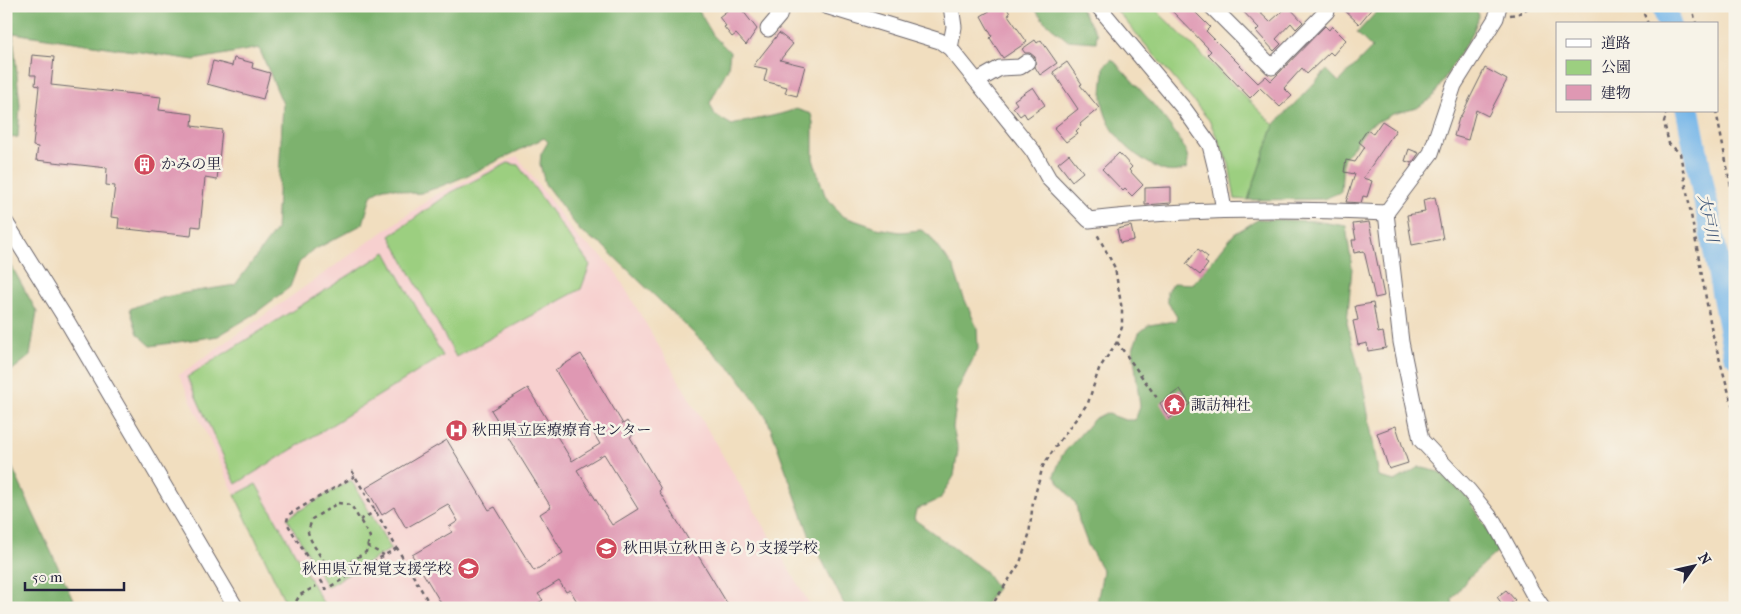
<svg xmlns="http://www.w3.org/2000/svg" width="1741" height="614" viewBox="0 0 1741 614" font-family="'IM FELL French Canon','Noto Serif JP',serif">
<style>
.built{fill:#f7d0cf}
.green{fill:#9ccf80;stroke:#5f785e}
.forest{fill:#7db26e;stroke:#506a54}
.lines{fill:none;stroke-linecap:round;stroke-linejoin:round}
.river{stroke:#74b6e9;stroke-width:24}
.building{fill:#df98b3;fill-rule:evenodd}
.minor-casing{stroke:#6a6469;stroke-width:17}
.path{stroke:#6a6469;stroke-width:2.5;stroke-dasharray:4 4;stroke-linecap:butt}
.minor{stroke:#fff;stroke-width:15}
.labels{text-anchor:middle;stroke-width:5;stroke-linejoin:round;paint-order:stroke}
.poi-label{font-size:15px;fill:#22223b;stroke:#f7f3e8;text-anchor:start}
.water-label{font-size:16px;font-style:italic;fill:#3f5678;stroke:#f7f3e8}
</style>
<rect width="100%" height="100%" fill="#f7f3e8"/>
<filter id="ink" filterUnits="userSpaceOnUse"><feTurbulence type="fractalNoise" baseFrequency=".02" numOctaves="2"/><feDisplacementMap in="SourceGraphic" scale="10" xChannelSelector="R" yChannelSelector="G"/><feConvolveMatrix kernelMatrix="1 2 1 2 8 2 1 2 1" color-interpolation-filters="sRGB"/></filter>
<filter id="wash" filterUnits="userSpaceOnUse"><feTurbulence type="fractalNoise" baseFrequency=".0096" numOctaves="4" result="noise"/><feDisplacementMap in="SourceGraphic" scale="20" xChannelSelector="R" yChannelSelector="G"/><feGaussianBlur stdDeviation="1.12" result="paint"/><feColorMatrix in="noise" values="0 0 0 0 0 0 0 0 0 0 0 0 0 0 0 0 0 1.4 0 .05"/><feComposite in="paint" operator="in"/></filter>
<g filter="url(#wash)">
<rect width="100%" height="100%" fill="#f1debf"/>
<polygon class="built" points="517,156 579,239 601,255 615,271 812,608 326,608 256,484 235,495 179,375 437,194"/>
<g class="green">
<polygon points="1113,6 1155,6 1161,15 1274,125 1248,200 1235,199 1229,164 1209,120"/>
<polygon points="508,163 518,165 590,265 581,289 456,357 390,236 450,193"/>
<polygon points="386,252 443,356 236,484 187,377"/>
<polygon points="351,480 391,549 327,587 287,518"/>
<polygon points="256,484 326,608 288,608 235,495"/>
</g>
<g class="forest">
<path d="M6,6H696L713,35L730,52L728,68L710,103L715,115L732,125C753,119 775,117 796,109L811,114L813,123V159L825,195L842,216L877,228L900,232L921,230L929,235L954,268L962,293L977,328L978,349L958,389L953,428L958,450L954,476L940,499L916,510L914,519L985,571L997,588L983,608H846L809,534L767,418L736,374L602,245L581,232L545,184L540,164L541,154L548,142L544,138C504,157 464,180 421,193C409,196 396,185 384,188C379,190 375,193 371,196L363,224L310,252L299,263L290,287L253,315L218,336L151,346L138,334L130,309C162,294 200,291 235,285L276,230L283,104L259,48L194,60L13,33L20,105L18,137L10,138L6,132Z"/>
<polygon points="1033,6 1079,6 1097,34 1096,42 1067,40 1044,21"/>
<polygon points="1382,6 1475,6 1479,16 1473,32 1433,97 1417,108 1393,114 1369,126 1343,160 1341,192 1323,199 1248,200 1274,125 1327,70 1339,82 1372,48 1357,33"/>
<path d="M1112,59C1128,76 1188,139 1188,160C1188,163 1187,165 1187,168C1170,175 1162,171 1147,162C1124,148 1104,126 1102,97C1102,87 1104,76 1104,66Z"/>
<polygon points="1259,219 1314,221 1346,226 1352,268 1347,323 1363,385 1379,477 1395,481 1419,467 1439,472 1469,499 1487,529 1498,551 1468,578 1452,599 1453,608 1096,608 1103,571 1088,545 1079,521 1076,504 1054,476 1062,455 1094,419 1106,413 1125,420 1135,420 1140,407 1133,349 1139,333 1149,325 1175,321 1177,317 1167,301 1167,291 1173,283 1193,284 1234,234"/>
<polygon points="6,256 37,312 30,356 6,375"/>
<polygon points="6,454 77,608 6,608"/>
</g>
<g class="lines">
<g class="river">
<polyline points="1664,6 1669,24"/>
<polyline points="1688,111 1735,354"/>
</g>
</g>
<g id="blocks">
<g class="building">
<polygon points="733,6 739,6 757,29 746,45 736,34 732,37 724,27 726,26 719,17"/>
<polygon points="998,6 1006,6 1010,14 1008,15 1027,42 1003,58 990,38 992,36 981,16"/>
<polygon points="1167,6 1189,6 1210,27 1206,31 1258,83 1266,76 1271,81 1325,26 1329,30 1332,26 1346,40 1333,55 1330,52 1307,74 1302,68 1284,88 1292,96 1280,107 1260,88 1250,98 1208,54 1211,51"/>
<polygon points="1238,6 1253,6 1270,22 1288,6 1303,22 1296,29 1291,23 1276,39 1281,44 1274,51 1256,31 1259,28"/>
<polygon points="1340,6 1374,6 1359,24"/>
<polygon points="779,33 793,44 780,60 805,66 797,96 785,93 787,87 764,81 767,69 753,66"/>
<polygon points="1035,40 1037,43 1041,40 1057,63 1040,75 1035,67 1036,62 1035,57 1030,53 1025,53 1022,49"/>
<polygon points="32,55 54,57 51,85 161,97 159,110 193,114 192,126 222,130 217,180 205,178 200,227 192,226 191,236 118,228 119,218 111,217 115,186 106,185 107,168 36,160 38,147 33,146 39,86 35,85 36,75 30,75"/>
<polygon points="234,58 253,63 252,68 270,73 263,99 207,84 213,61 232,66"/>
<polygon points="1067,62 1082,84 1080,85 1099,108 1080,124 1081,126 1076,131 1078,133 1066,142 1054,128 1078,109 1053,72"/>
<polygon points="1485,68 1507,80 1488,116 1476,110 1468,140 1454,136 1459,118 1460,118"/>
<polygon points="1033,87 1045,105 1027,118 1024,113 1020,116 1013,107 1017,104 1014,100"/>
<polygon points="1382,121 1396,130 1363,178 1372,181 1367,197 1363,196 1361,203 1346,202 1355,174 1344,172 1346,160 1355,162 1365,147 1359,142 1367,130 1373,134"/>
<polygon points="1409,149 1419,153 1412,163 1405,161"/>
<polygon points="1119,153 1132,167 1129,170 1143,185 1132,196 1125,189 1123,191 1102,169"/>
<polygon points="1069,154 1083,172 1072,181 1058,163"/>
<polygon points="1171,187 1171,203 1145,205 1145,188"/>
<polygon points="1435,197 1443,239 1412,245 1407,215 1425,212 1423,200"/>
<polygon points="1369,222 1384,296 1375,298 1364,251 1354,253 1352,240 1356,240 1353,224"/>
<polygon points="1131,226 1134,240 1120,243 1117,229"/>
<polygon points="1198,249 1208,257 1205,262 1208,264 1200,275 1186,264"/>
<polygon points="1373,303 1378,333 1383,332 1386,348 1368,351 1367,343 1358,345 1353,321 1358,320 1355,306"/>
<path d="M581,354L623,424L627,421L635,434L630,437L661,489L659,491L730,608H625L622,604L616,608H581L570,590L566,592L559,581L538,594L543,600L530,608H444L412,555L452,532L449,527L458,521L448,504L406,528L394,507L382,515L366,488L447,440L489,510L495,507L534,571L563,553L540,514L551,507L491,410L528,388L572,461L600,444L555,370ZM604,454L638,509L612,525L577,470Z"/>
<polygon points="1180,389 1190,404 1169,419 1160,403"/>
<polygon points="1396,426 1408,463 1389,469 1377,433"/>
<polygon points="1506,590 1515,600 1505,608 1497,597"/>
</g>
</g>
</g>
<g filter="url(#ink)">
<use href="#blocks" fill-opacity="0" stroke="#6a6469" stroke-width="1"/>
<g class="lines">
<defs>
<g id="minor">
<path d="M826,6L940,41L950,48L1033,151L1049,179L1089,220C1188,208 1287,208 1386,213"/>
<polyline points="1098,6 1185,110 1210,145 1219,182 1224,210"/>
<polyline points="1211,6 1272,67 1327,11 1323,6"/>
<polyline points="1499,6 1496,18 1454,85 1431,153 1386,213 1401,342 1421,440 1469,491 1494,522 1532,592 1543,608"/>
<polyline points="768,29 779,16 782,6"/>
<polyline points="950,48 954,27 951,6"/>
<polyline points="977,81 1000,68 1020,67 1027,62"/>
<polyline points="6,223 64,316 236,608"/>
</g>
</defs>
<use href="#minor" class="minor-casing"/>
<g class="path">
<polyline points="1641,6 1648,24"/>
<polyline points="1692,6 1696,24"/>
<polyline points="1510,15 1518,14 1531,6"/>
<polyline points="1667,111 1664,122 1669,144 1680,153 1712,332 1735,415"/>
<polyline points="1716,111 1735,207"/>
<polyline points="1117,342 1157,398"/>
<polyline points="352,471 432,608"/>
<polyline points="355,476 288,515 287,523 326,589 397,548"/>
<path d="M338,503L351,505L370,537L366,552C347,563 334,579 319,554C315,547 310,540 308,532L312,519Z"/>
<polyline points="360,520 376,511"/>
<polyline points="367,546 384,555"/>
<polyline points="292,608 300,595 316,586"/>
<polyline points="990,608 1020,563 1029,535 1033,502 1043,466 1058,443 1088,403 1099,369 1117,342 1122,327 1122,310 1115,268 1096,232"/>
</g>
<use href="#minor" class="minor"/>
</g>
</g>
<defs>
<symbol id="building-disc" viewBox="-11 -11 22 22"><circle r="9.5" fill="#d1495b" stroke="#f7f3e8"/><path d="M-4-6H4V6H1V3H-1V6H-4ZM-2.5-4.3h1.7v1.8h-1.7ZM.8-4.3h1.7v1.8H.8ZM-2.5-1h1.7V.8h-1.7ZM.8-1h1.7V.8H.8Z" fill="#fff"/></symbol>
<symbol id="temple-disc" viewBox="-11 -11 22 22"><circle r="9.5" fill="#d1495b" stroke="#f7f3e8"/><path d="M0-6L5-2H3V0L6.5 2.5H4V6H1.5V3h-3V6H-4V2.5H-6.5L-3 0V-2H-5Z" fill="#fff"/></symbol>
<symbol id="hospital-disc" viewBox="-11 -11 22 22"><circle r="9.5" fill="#d1495b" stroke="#f7f3e8"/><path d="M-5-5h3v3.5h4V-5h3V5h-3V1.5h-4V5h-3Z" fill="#fff"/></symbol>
<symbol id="school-disc" viewBox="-11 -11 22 22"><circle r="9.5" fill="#d1495b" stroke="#f7f3e8"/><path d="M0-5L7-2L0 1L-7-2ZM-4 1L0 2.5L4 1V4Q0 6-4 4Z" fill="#fff"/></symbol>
</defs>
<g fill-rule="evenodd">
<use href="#building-disc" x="132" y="152" width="25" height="25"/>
<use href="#temple-disc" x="1162" y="392" width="25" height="25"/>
<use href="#hospital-disc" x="444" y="418" width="25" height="25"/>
<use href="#school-disc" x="594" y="536" width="25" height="25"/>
<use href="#school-disc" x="456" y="556" width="25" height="25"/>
</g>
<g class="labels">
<g class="poi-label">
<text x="161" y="169">かみの里</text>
<text x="1191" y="410">諏訪神社</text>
<text x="472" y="435">秋田県立医療療育センター</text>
<text x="623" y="553">秋田県立秋田きらり支援学校</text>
<text x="452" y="574" text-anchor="end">秋田県立視覚支援学校</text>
</g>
<g class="water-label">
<text transform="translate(1709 218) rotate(79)" y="6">大戸川</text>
</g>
</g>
<rect width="1741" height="614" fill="none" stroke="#f7f3e8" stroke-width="25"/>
<rect x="1556" y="22" width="162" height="90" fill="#f7f3e8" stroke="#a29fa3"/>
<rect x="1566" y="39" width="25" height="8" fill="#ffffff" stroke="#a29fa3"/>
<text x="1601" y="48" font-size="15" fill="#22223b">道路</text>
<rect x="1566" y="60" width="25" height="15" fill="#9ccf80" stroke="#a29fa3"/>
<text x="1601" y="72" font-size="15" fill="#22223b">公園</text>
<rect x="1566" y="85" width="25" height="15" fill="#df98b3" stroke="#a29fa3"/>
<text x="1601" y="98" font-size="15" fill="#22223b">建物</text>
<g transform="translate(1694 566) rotate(56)" stroke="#f7f3e8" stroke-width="4" paint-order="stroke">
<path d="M0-4L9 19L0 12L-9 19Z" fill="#22223b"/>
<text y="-8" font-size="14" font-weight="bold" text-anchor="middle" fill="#22223b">N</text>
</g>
<path d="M25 582v8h99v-8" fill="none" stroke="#22223b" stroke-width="2.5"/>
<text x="32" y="582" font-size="15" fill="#22223b" stroke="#f7f3e8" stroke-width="4" paint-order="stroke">50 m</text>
</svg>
